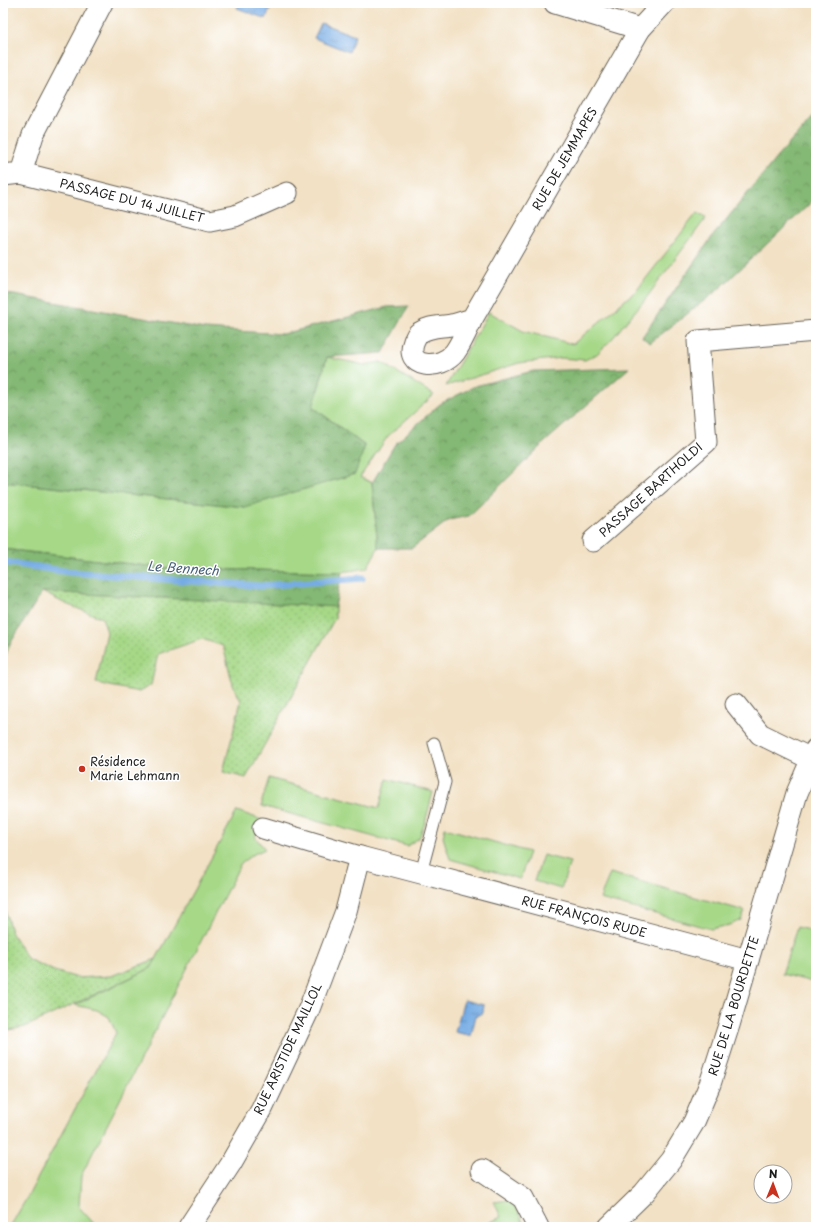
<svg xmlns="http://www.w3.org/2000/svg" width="819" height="1230" viewBox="0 0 819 1230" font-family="'Playpen Sans',sans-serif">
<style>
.green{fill:#a6d887;stroke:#617a52}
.forest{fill:url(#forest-crowns);stroke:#506a48}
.park{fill:url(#park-dots);stroke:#617a52}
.water{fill:url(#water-ripples);stroke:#496480}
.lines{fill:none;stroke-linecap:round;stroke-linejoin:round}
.stream{stroke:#76ace4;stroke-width:7}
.lane-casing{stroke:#676157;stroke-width:13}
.street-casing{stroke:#676157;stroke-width:23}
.lane{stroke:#fff;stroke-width:11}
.street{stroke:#fff;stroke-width:21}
.poi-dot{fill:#c8321e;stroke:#fff;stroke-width:1.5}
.labels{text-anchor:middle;stroke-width:3;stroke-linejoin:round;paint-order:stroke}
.street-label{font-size:12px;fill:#1c1c1c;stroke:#fff}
.poi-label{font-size:12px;fill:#1c1c1c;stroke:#fff;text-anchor:start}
.water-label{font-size:13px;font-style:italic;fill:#445d76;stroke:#fff}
</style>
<defs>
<pattern id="forest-crowns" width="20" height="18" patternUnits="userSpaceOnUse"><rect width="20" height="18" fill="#84b874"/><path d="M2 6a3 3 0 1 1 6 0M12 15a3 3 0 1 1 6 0" fill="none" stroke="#6b955e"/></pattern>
<pattern id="park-dots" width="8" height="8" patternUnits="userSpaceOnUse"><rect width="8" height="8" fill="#a6d887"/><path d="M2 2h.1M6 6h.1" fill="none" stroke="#8eb974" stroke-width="1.8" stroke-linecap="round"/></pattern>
<pattern id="water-ripples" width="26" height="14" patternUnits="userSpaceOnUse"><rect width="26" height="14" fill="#76ace4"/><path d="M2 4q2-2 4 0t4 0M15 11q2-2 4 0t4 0" fill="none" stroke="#608bb8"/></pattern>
</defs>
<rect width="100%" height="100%" fill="#fff"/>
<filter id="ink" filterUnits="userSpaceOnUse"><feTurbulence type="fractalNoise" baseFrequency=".025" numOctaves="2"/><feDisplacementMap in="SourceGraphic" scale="8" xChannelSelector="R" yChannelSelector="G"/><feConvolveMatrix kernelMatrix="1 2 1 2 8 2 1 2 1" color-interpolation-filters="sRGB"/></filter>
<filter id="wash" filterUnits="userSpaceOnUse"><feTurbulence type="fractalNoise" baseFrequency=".012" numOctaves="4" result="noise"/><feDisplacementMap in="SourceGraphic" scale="16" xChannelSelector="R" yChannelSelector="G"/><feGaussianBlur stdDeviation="0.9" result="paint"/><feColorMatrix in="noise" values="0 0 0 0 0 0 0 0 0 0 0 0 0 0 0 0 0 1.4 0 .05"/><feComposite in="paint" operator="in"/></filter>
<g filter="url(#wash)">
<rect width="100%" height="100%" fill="#f2e1c4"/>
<g class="green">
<polygon points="697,213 706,218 647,297 611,340 597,354 585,360 561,358 519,363 446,386 489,312 523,331 573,344 637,290"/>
<polygon points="327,357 364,365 381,362 434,395 388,436 360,477 372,483 378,548 367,568 342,572 165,568 3,549 3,482 245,507 365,446 313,407"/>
<polygon points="269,778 379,808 387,779 433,792 425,823 419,838 407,846 262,806 262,801"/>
<polygon points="237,811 262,820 255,837 265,849 252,855 241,863 81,1176 79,1207 97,1227 10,1227 29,1194 116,1033 109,1017 97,1010 75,1005 151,968"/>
<polygon points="445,828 529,852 520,879 450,859 443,837"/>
<polygon points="543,855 570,862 561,889 534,881"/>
<polygon points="610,873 745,911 741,920 730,925 711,929 600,899"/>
<polygon points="797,927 816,932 816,983 782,974"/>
<path d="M509,1200C517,1207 522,1216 524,1227H480L501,1217L494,1202Z"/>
</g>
<g class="forest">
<polygon points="816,114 816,198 719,289 650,343 642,337 712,237 777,157"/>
<polygon points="3,293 205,329 283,334 387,307 409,306 383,353 327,357 313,407 365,446 355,474 245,507 3,482"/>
<polygon points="629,368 546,441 469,516 449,520 412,548 378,548 372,483 395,444 440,404 475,386 533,371"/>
<polygon points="3,549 165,568 342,572 335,607 42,592 10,644 3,644"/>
</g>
<g class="park">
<polygon points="42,592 335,607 335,618 246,778 223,772 241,701 233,685 223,646 202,639 158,654 151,685 139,692 96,683 107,632 102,618 66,604"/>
<polygon points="3,644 10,644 3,663"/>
<polygon points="3,902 11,932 28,959 54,971 78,978 111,976 156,959 151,968 25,1027 3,1031"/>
</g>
<g class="water">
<polygon points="239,3 265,3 271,6 266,19 237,8"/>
<polygon points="321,23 355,36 349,52 314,38"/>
<polygon points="464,1000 484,1005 483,1013 476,1016 471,1036 455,1032"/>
</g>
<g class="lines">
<polyline class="stream" points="3,562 70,572 260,586 362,578"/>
</g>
</g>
<g filter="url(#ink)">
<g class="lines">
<defs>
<polyline id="lane" points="421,873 445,782 434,743"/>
<g id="street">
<polyline points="555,3 640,29"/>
<polyline points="21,173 210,221 235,216 287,193"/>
<polyline points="3,175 21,173 33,135 102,3"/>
<path d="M472,319C465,321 458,324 451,325C440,327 429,326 419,333C416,335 416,338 414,341C403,369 441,371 455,352C462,342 467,330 472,319L640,29L664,3"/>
<polyline points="593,541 706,442 698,341 816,331"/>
<polyline points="736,704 760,734 811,759"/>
<polyline points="263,828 360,857 421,873 748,960"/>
<polyline points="482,1170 523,1198 538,1227"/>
<polyline points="189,1227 231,1163 262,1109 309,1009 346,911 360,857"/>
<polyline points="609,1227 644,1193 671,1160 694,1122 710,1084 729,1025 797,793 816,749"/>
</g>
</defs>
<use href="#lane" class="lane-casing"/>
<use href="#street" class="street-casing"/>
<use href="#lane" class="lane"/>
<use href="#street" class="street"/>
</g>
</g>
<circle class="poi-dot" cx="82" cy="769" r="4"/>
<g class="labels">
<g class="street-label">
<text transform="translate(565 159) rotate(-60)" y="4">RUE DE JEMMAPES</text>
<text transform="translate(132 201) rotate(14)" y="4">PASSAGE DU 14 JUILLET</text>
<text transform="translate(651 490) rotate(-42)" y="4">PASSAGE BARTHOLDI</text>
<text transform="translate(584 917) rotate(15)" y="4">RUE FRANÇOIS RUDE</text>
<text transform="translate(734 1006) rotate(-73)" y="4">RUE DE LA BOURDETTE</text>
<text transform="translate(288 1049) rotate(-65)" y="4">RUE ARISTIDE MAILLOL</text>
</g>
<g class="poi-label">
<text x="90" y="766">Résidence<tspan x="90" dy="14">Marie Lehmann</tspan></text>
</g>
<g class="water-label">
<text transform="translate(183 568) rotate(4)" y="5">Le Bennech</text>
</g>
</g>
<rect width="819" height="1230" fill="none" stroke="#fff" stroke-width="16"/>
<g transform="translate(773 1184) rotate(1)"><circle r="19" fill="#ffffff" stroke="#a4a4a4"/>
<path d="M0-3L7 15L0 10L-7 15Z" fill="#c8321e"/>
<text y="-6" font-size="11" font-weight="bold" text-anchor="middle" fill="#1c1c1c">N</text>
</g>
</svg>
